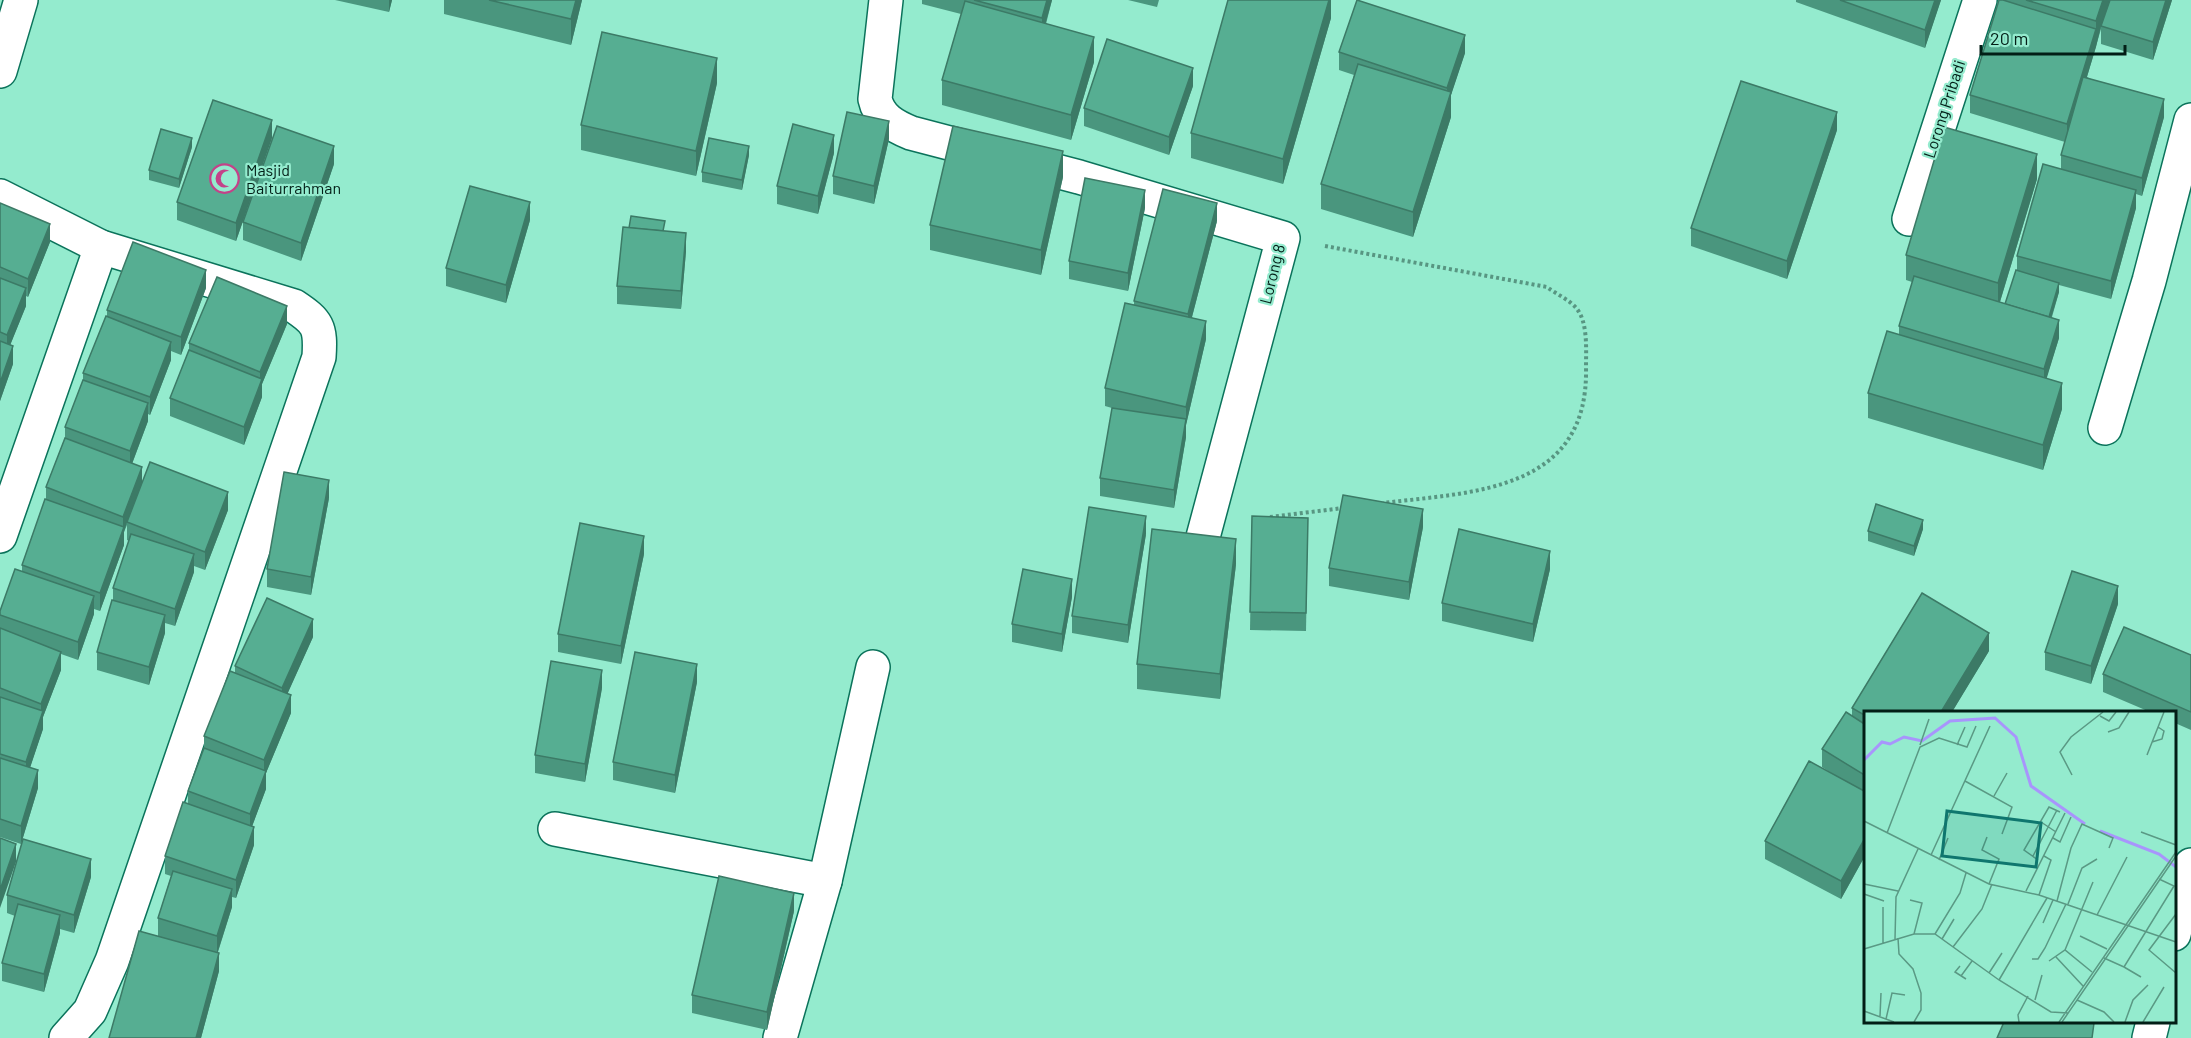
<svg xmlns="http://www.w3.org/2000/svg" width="2191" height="1038" viewBox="0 0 2191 1038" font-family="Barlow,sans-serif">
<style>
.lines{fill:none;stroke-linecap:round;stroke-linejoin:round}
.street-casing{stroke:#0b735b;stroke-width:36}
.path{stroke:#589682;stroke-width:4;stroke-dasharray:3 3;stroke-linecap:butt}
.street{stroke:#fff;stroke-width:33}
.wall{fill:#4a967e}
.shaded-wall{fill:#3c7a66}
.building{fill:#56ae92;stroke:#3c7a66;stroke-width:1.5}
.labels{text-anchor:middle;stroke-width:4.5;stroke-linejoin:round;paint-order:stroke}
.street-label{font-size:16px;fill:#021e16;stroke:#94ebce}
.poi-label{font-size:16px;fill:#021e16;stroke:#94ebce;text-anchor:start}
.inset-river{fill:none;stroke:#a895fc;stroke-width:3}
.inset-road{fill:none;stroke:#5a9984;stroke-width:1.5}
.view{fill:#0f766e;fill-opacity:0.15;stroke:#0f766e;stroke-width:3}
.inset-edge{fill:none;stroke:#021e16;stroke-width:3}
</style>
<rect width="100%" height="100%" fill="#94ebce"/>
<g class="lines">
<defs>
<g id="street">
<path d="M886,0L875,99C879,118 894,126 911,133L1079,177L1283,238L1199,552"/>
<polyline points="0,71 21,0"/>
<path d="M0,196L101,247L294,306C318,322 321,327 319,357L112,961L90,1011L66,1038"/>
<polyline points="1909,219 1980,0"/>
<polyline points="2105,428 2149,281 2191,120"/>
<polyline points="0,536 101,247"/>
<polyline points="555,829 825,881"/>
<polyline points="2174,934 2191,865"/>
<polyline points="780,1038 825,881 873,667"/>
<polyline points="2149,1038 2153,1022"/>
</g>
</defs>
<use href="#street" class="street-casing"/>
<g class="path">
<path d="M1325,246L1547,287C1556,294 1570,300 1577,309C1588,323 1586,350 1586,367C1589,491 1475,492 1383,503"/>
<polyline points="1270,517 1343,508"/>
</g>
<use href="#street" class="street"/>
</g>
<g class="wall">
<polygon points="335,0 392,0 389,12"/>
<polygon points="444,0 582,0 571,45 444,14"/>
<polygon points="922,0 1052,0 1046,24 1094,62 1071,140 942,105 942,80 961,14 922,4"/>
<polygon points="1128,0 1159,0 1157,7"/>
<polygon points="1331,0 1331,18 1283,184 1191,158 1191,133"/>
<polygon points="1796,0 1941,0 1925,48 1796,2"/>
<polygon points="1999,0 2172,0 2153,60 2101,44 2101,29 2087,77 2164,117 2142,196 2136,194 2136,208 2111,299 2059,285 2059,292 2052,317 2059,338 2046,379 2062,409 2043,470 1868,418 1868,393 1899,335 1899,326 1912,282 1906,280 1906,255 2037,179 2000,302 2005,304 2017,270 2017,256 2061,169 2061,155 2065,142 1970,113 1970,95"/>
<polygon points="1339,52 1465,53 1451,95 1451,117 1413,237 1321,209 1321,184 1354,75 1339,70"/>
<polygon points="717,83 696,176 581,150 581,125"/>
<polygon points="1193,86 1169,155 1084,126 1084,108"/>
<polygon points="1837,130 1787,279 1691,246 1691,228"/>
<polygon points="272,138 236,241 177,220 177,202"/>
<polygon points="889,139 874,204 833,194 833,176"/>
<polygon points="192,147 179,188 149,180 149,170"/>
<polygon points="834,153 818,214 777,204 777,186"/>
<polygon points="749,155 742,190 702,182 702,172"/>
<polygon points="334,164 301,261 243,240 243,222"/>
<polygon points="1063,177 1041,275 930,250 930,225"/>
<polygon points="0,203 50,242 28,297 26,296 26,306 10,345 13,364 0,401"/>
<polygon points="1145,208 1128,291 1069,279 1069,261"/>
<polygon points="530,220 506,303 446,286 446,268"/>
<polygon points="1217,221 1192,317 1206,339 1186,425 1186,437 1174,508 1100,496 1100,478 1112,408 1105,406 1105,388 1134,304 1134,301"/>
<polygon points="665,231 686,251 681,309 617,304 617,286"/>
<polygon points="206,288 181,355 171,351 171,360 150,415 148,414 148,421 132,464 142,484 228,510 205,570 194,566 194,572 175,626 165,623 165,633 149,685 97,670 97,652 113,600 113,588 129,541 127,540 127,525 124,532 124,545 100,611 94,609 94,614 78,660 61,654 61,670 43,717 43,729 30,767 38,788 21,844 0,837 0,611 22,571 22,565 46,500 46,487 65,438 65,427 83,380 83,373 107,317 107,310"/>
<polygon points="287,324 262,384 262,397 244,445 170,416 170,398 189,350 189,343"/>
<polygon points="329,498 311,595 267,587 267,569"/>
<polygon points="1252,516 1308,518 1306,631 1250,630"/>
<polygon points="1423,527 1409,600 1329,586 1329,568"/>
<polygon points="1923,529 1914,556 1868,541 1868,531"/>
<polygon points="1146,534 1128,643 1072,633 1072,616"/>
<polygon points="644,554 621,664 558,652 558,634"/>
<polygon points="1236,564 1220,699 1137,689 1137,664"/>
<polygon points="1550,569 1533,642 1442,621 1442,603"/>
<polygon points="1072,597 1062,652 1012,642 1012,624"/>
<polygon points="2118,604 2091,684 2045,670 2045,652"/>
<polygon points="313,637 287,694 291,713 266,773 266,789 252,826 254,845 236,898 232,897 232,907 218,952 219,971 201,1038 109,1038 158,936 158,918 171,876 165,874 165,856 188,804 188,791 204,749 204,736 235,673 235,666"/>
<polygon points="1989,651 1952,712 1866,712 1866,854 1841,899 1765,859 1765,841 1836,776 1822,767 1822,749 1852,717 1852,708"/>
<polygon points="2191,655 2191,730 2175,723 2175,712 2150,712 2103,692 2103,674"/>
<polygon points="697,682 675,793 613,780 613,762"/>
<polygon points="602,688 585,782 535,773 535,755"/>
<polygon points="91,877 74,933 60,929 60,933 44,992 2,981 2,963 15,916 7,913 7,895"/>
<polygon points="794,911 767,1030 692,1013 692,995"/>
</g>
<g class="shaded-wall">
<polygon points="389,0 392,0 389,12"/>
<polygon points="576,0 582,0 571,45 571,19"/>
<polygon points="1047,0 1052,0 1042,36 1042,18"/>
<polygon points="1329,0 1331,0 1331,18 1283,184 1283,159"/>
<polygon points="1935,0 1941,0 1925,48 1925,30"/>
<polygon points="2103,0 2110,0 2101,26 2096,47 2096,21"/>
<polygon points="2166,0 2172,0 2153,60 2153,42"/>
<polygon points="2096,29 2096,47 2067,142 2067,124"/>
<polygon points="1465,35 1465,53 1451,95 1451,117 1413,237 1413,212 1447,104 1447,88"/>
<polygon points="1094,37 1094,62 1071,140 1071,115"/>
<polygon points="717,58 717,83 696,176 696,151"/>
<polygon points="1193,68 1193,86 1169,155 1169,137"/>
<polygon points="2164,99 2164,117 2142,196 2142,178"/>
<polygon points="1837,112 1837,130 1787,279 1787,261"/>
<polygon points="272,120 272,138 236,241 236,223"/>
<polygon points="889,121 889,139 874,204 874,186"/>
<polygon points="834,135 834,153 818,214 818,196"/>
<polygon points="192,138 192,147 179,188 179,179"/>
<polygon points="334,146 334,164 301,261 301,243"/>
<polygon points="749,146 749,155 742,190 742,180"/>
<polygon points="1063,151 1063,177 1041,275 1041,250"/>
<polygon points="2037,154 2037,179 1998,308 1998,283"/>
<polygon points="1145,190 1145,208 1128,291 1128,273"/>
<polygon points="2136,190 2136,208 2111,299 2111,281"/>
<polygon points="530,202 530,220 506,303 506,285"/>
<polygon points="1217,203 1217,221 1188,332 1188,314"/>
<polygon points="50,224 50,242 28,297 28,279"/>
<polygon points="686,233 686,251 681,309 681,291"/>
<polygon points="206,270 206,288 181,355 181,337"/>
<polygon points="2059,283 2059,292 2048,328 2048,318"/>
<polygon points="26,288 26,306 7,353 7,335"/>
<polygon points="287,306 287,324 262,384 262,397 244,445 244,427 260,385 260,372"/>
<polygon points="2059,320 2059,338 2044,387 2044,369"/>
<polygon points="1206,321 1206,339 1186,425 1186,407"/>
<polygon points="171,342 171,360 150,415 150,397"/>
<polygon points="13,346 13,364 0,401 0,383"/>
<polygon points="2062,383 2062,409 2043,470 2043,445"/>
<polygon points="148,403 148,421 130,469 130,451"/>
<polygon points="1186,419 1186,437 1174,508 1174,490"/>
<polygon points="142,467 142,485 127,522 124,532 124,545 100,611 100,593 123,530 123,517"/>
<polygon points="329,480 329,498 311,595 311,577"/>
<polygon points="228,492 228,510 205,570 205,552"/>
<polygon points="1423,509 1423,527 1409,600 1409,582"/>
<polygon points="1146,516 1146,534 1128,643 1128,625"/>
<polygon points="1923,520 1923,529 1914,556 1914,546"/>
<polygon points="644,536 644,554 621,664 621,646"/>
<polygon points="1236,539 1236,564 1220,699 1220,674"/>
<polygon points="1550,551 1550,569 1533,642 1533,624"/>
<polygon points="194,554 194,572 175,626 175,609"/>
<polygon points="1072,579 1072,597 1062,652 1062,634"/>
<polygon points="2118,586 2118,604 2091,684 2091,666"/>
<polygon points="94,596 94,614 78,660 78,642"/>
<polygon points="165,615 165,633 149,685 149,667"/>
<polygon points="313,619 313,637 282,706 282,688"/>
<polygon points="1989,633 1989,651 1952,712 1941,712"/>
<polygon points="61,652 61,670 43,717 43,729 26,780 26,762 41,716 41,704"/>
<polygon points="697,664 697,682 675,793 675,775"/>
<polygon points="602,670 602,688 585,782 585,764"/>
<polygon points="291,695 291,713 266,773 266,789 250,832 250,814 264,776 264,760"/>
<polygon points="38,770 38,788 21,844 21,826"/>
<polygon points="254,827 254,845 236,898 236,880"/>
<polygon points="1866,836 1866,854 1841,899 1841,881"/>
<polygon points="16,844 16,862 0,908 0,890"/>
<polygon points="91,859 91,877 74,933 74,915"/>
<polygon points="232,889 232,907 217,954 217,936"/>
<polygon points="794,893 794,911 767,1030 767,1012"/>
<polygon points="60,915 60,933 44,992 44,974"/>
<polygon points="219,953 219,971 201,1038 196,1038"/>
</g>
<g class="building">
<polygon points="489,0 576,0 571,19"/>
<polygon points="974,0 1047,0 1042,18"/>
<polygon points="1228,0 1329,0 1283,159 1191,133"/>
<polygon points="1357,0 1465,35 1447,88 1339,52"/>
<polygon points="1840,0 1935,0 1925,30"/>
<polygon points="1999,0 2003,0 2096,29 2067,124 1970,95"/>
<polygon points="2026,0 2103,0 2096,21"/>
<polygon points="2110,0 2166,0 2153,42 2101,26"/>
<polygon points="965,1 1094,37 1071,115 942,80"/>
<polygon points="602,32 717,58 696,151 581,125"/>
<polygon points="1107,39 1193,68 1169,137 1084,108"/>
<polygon points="1358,64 1451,92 1413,212 1321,184"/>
<polygon points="2083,77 2164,99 2142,178 2061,155"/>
<polygon points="1741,81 1837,112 1787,261 1691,228"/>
<polygon points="213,100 272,120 236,223 177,202"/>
<polygon points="847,112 889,121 874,186 833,176"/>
<polygon points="793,124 834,135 818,196 777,186"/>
<polygon points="277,126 334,146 301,243 243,222"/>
<polygon points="953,126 1063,151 1041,250 930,225"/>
<polygon points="1944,127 2037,154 1998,283 1906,255"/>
<polygon points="161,129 192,138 179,179 149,170"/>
<polygon points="709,138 749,146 742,180 702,172"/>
<polygon points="2043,164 2136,190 2111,281 2017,256"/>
<polygon points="1085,178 1145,190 1128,273 1069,261"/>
<polygon points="470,186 530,202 506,285 446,268"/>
<polygon points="1163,189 1217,203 1188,314 1134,301"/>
<polygon points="0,203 50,224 28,279 0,267"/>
<polygon points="631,216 665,221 663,231 629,228"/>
<polygon points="623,227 686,233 681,291 617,286"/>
<polygon points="133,242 206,270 181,337 107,310"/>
<polygon points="2016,270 2059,283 2049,317 2005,304"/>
<polygon points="1914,276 2059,320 2044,369 1899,326"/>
<polygon points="217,277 287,306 260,372 189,343"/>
<polygon points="0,278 26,288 7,335 0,332"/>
<polygon points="1125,303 1206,321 1186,407 1105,388"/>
<polygon points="106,316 171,342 150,397 83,373"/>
<polygon points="1887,331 2062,383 2043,445 1868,393"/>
<polygon points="0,341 13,346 0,383"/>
<polygon points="189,350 262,379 244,427 170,398"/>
<polygon points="83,380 148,403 130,451 65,427"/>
<polygon points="1112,408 1186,419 1174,490 1100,478"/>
<polygon points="65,438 142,467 123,517 46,487"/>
<polygon points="150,462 228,492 205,552 127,522"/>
<polygon points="284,472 329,480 311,577 267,569"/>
<polygon points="1343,495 1423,509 1409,582 1329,568"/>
<polygon points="45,499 124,527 100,593 22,565"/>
<polygon points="1876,504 1923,520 1914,546 1868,531"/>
<polygon points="1089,507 1146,516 1128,625 1072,616"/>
<polygon points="1252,516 1308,518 1306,613 1250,612"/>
<polygon points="580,523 644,536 621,646 558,634"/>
<polygon points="1152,529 1236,539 1220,674 1137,664"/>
<polygon points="1459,529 1550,551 1533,624 1442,603"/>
<polygon points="131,534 194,554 175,609 113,588"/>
<polygon points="15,569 94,596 78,642 0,615 0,611"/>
<polygon points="1023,569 1072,579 1062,634 1012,624"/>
<polygon points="2072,571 2118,586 2091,666 2045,652"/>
<polygon points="1922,593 1989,633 1941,712 1866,712 1866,716 1852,708"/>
<polygon points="267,598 313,619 282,688 235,666"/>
<polygon points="112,600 165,615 149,667 97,652"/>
<polygon points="2124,627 2191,655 2191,712 2103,674"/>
<polygon points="0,628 61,652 41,704 0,688"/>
<polygon points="635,652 697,664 675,775 613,762"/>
<polygon points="551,661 602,670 585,764 535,755"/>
<polygon points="230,671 291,695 264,760 204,736"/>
<polygon points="0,697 43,711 26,762 0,754"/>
<polygon points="1846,712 1866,725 1866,776 1822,749"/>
<polygon points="204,748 266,771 250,814 188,791"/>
<polygon points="0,758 38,770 21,826 0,819"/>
<polygon points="1809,761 1866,792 1866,836 1841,881 1765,841"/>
<polygon points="183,802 254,827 236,880 165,856"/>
<polygon points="0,838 16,844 0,890"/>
<polygon points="23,839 91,859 74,915 7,895"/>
<polygon points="173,871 232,889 217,936 158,918"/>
<polygon points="719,876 794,893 767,1012 692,995"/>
<polygon points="18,904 60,915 44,974 2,963"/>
<polygon points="139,931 219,953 196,1038 109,1038"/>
<polygon points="2004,1022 2062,1022 2094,1023 2092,1038 1997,1038"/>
</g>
<defs>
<symbol id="mosque-ring" viewBox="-11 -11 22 22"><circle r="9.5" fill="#94ebce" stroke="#c44289" stroke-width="1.5"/><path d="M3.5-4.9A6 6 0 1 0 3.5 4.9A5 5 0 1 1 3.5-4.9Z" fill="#c44289"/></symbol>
</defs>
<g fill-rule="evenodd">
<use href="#mosque-ring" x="208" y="162" width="33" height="33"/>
</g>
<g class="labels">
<g class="street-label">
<text transform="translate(1944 109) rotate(-72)" y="6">Lorong Pribadi</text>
<text transform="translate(1272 274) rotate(-76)" y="6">Lorong 8</text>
</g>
<g class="poi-label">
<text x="246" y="176">Masjid<tspan x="246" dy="18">Baiturrahman</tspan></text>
</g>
</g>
<g transform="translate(1864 711)">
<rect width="312" height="312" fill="#94ebce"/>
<path class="inset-river" d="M0,49L18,31L26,33L40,26L58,30L86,10L131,7L152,26L167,75L221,113M236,120L295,143L312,156"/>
<path class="inset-road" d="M236,5L245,10L252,1M244,21L255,17L265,1M288,31L298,28L300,20L294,16M56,34L65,8M93,34L101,16M283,44L300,1M208,64L196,41L207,26L239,1M101,70L148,96L138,123M130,85L143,62M0,110L125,173L175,184L312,231M177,111L192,121M277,121L312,134M23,122L56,36L75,27L103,36L112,15M123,126L118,139L135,148L125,173M189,127L196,131L207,106M67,144L126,15M169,145L193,99M75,149L84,127M174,149L160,139L185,96L196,101M0,173L34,180M162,180L201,102M0,183L20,190M175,184L187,149L180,145M46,189L58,192L50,223M193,190L207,137L218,113L249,127L245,137M204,193L218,157L233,148M19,196V232M312,203L285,239L312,262M233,204L263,146M179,212L189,189M71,223L96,182L102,162M216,225L243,238M34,227L35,243L49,258L57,282V299L50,311M31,228L32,186L54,138M78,228L90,208M89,236L118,198L128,173M0,238L50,223H71L135,269L187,301L204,302M201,239L229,171M192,246L219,275M240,247L260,256L310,175L295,168M168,248H174L181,237L202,193M185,250L201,239L228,261M96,255L91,261L102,268M260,256L277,266M125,262L138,242M97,265L108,250M135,269L183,187M171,289L178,264M213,289L240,301L250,311M0,300L30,311M16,305L17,282M22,308L28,282L41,284M155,311L154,304L164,285M195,311L312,141M198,311L312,145M261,311L269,289L284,274M279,311L300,276"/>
<path class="view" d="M83,100L177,112L172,156L78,145Z"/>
<rect width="312" height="312" class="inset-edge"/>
</g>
<path d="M1981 45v9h144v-9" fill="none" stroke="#021e16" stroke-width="3"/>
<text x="1990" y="45" font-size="18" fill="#021e16" stroke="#94ebce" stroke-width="4.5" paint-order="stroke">20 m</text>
</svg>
